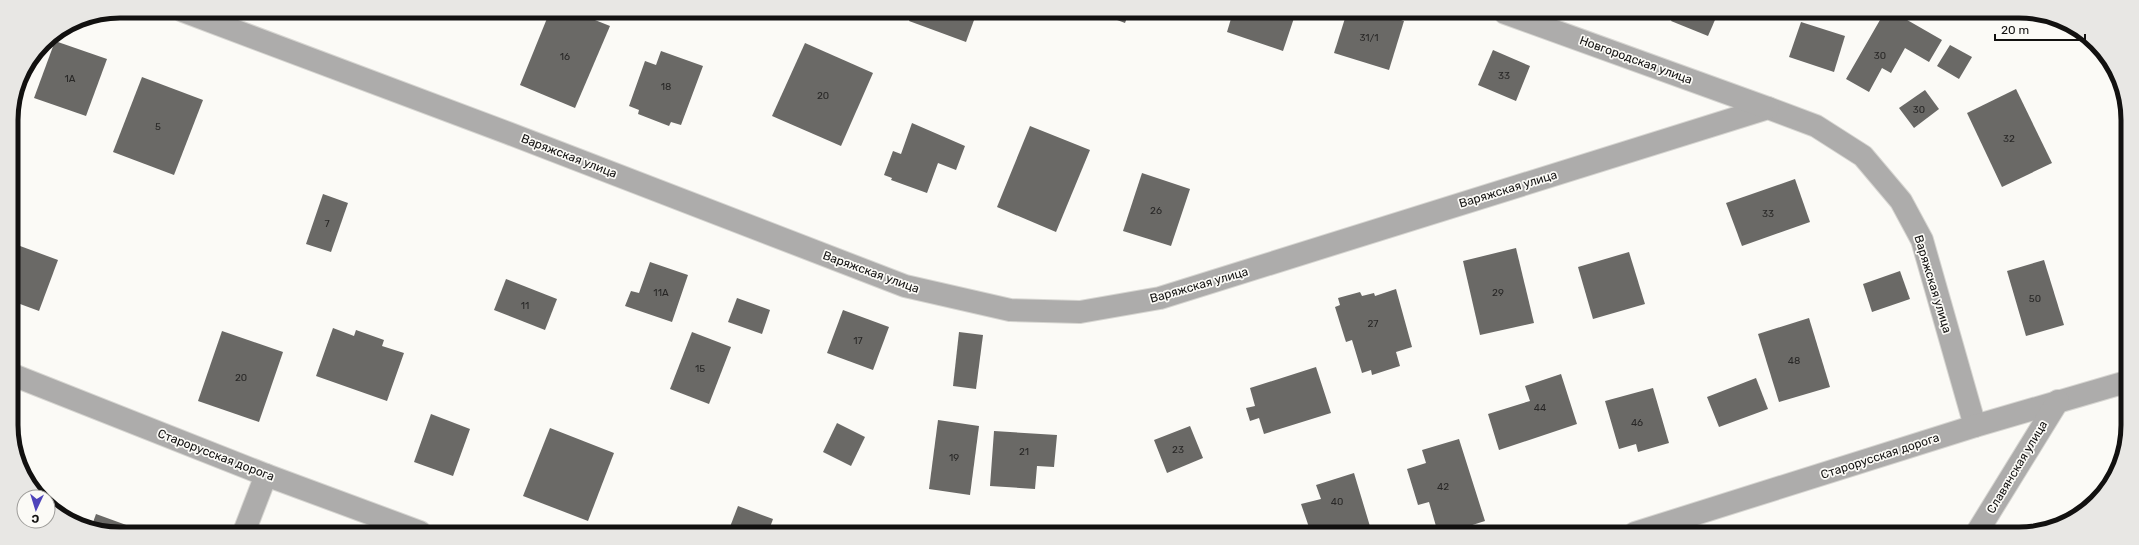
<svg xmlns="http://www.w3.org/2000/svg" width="2139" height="545" viewBox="0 0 2139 545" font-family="Rubik,sans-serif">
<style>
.building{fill:#6a6966}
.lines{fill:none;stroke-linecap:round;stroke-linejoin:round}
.minor-casing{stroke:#d6d5d1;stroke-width:24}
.minor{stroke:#adacab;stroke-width:22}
.labels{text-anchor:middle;stroke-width:3.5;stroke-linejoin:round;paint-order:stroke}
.number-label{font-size:10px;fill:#282726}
.street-label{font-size:12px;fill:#121110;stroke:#fbfaf6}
.rim{fill:none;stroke:#121110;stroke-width:5}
</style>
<rect width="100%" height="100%" fill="#fbfaf6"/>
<g class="building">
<polygon points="550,11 575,12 610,26 575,108 520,85"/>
<polygon points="913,12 977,12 966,42 909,21"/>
<polygon points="1096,12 1129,12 1125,23"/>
<polygon points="1233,12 1296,12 1283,51 1227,32"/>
<polygon points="1347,12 1377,12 1404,21 1389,70 1334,53"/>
<polygon points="1675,13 1718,13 1708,36 1671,21"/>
<polygon points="1884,13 1895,13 1942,40 1929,62 1905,48 1891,73 1882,68 1869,92 1846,79"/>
<polygon points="1801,22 1845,36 1834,72 1789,57"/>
<polygon points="55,41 107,59 86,116 34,98"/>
<polygon points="805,43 873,73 841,146 772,116"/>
<polygon points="1950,45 1972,57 1959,79 1937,66"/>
<polygon points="1493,50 1530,66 1516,101 1478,85"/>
<polygon points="661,51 703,66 681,125 671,122 669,126 638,114 639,110 629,106 645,61 656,65"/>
<polygon points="142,77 203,100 174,175 113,152"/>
<polygon points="2016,89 2052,163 2002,187 1967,113"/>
<polygon points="1925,90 1939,109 1914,128 1899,108"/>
<polygon points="912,123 965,146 956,170 938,163 927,193 891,180 892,178 884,175 893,151 901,154"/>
<polygon points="1030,126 1090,150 1056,232 997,207"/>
<polygon points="1142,173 1190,189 1171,246 1123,231"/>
<polygon points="1795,179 1810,222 1742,246 1726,203"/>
<polygon points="323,194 348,203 331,252 306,244"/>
<polygon points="12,243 58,260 39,311 12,301"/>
<polygon points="1516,248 1534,323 1480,335 1463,261"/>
<polygon points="1629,252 1645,304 1593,319 1578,267"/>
<polygon points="2044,260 2064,325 2026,336 2007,271"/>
<polygon points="650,262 688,275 672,322 625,306 631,291 639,293"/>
<polygon points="1900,271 1910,299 1872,312 1863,284"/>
<polygon points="506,279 557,299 545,330 494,310"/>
<polygon points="1396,289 1412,347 1396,352 1400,366 1372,375 1371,370 1362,373 1352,340 1346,342 1345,339 1335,307 1340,305 1338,298 1360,292 1362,296 1374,293 1375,296"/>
<polygon points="737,298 770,310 762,334 728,322"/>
<polygon points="843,310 889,327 873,370 827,353"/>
<polygon points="1809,318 1830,387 1779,402 1758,334"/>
<polygon points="333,328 354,336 356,330 384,340 382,346 404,353 387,401 316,376"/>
<polygon points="222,331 283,352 259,422 198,401"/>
<polygon points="692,332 731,347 709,404 670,389"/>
<polygon points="959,332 983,335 976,389 953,386"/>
<polygon points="1316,367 1331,413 1264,434 1259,418 1250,421 1246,408 1255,406 1250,388"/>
<polygon points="1561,374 1577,424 1499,450 1488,414 1530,401 1525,386"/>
<polygon points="1756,378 1768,409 1719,427 1707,397"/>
<polygon points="1653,388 1669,443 1638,452 1636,444 1619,449 1605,401"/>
<polygon points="431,414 470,429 453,476 414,462"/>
<polygon points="938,420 979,426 970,495 929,489"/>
<polygon points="837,423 865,437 851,466 823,452"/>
<polygon points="1190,426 1203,458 1167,473 1154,440"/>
<polygon points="550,428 614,453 588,521 523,496"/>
<polygon points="994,431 1057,435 1054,467 1037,466 1035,489 990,486"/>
<polygon points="1459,439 1485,521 1447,533 1438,533 1429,502 1418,505 1407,469 1426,463 1422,450"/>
<polygon points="1354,473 1372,533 1311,533 1301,504 1321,499 1316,485"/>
<polygon points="738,506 773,519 768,533 728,532"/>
<polygon points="96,514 140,530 139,532 98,532 91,528"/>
</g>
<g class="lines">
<defs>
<g id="minor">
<polyline points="183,11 508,133 905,286 1010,310 1080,312 1160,298 1768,108 1816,126 1863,156 1901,201 1922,240 1975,426"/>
<polyline points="1505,13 1768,108"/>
<polyline points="13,375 266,475 420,532"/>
<polyline points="244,532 266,475"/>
<polyline points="1635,533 1975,426 2126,382"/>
<polyline points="1976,534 2058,401"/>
</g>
</defs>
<use href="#minor" class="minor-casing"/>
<use href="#minor" class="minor"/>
</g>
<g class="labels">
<g class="number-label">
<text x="1369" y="41">31/1</text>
<text x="1880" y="59">30</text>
<text x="565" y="60">16</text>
<text x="1504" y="79">33</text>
<text x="70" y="82">1А</text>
<text x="666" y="90">18</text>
<text x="823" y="99">20</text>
<text x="1919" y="113">30</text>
<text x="158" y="130">5</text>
<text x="2009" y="142">32</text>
<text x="1156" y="214">26</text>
<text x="1768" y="217">33</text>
<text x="327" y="227">7</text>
<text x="661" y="296">11А</text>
<text x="1498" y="296">29</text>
<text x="2035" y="302">50</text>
<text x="525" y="309">11</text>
<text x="1373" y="327">27</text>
<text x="858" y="344">17</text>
<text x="1794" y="364">48</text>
<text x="700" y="372">15</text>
<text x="241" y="381">20</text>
<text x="1540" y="411">44</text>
<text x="1637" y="426">46</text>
<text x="1178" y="453">23</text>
<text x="1024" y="455">21</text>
<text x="954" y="461">19</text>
<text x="1443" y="490">42</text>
<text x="1337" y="505">40</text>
</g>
<g class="street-label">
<text transform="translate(1636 60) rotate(20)" y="4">Новгородская улица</text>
<text transform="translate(569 156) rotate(21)" y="4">Варяжская улица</text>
<text transform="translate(1508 189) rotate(-17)" y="4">Варяжская улица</text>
<text transform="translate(871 272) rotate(20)" y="4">Варяжская улица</text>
<text transform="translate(1933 284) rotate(73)" y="4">Варяжская улица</text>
<text transform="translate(1199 285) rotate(-16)" y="4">Варяжская улица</text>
<text transform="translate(216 455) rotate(21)" y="4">Старорусская дорога</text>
<text transform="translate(1880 456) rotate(-18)" y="4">Старорусская дорога</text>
<text transform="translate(2017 467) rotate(-59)" y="4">Славянская улица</text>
</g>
</g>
<path d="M0 0H2139V545H0ZM120 18H2019A102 102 0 0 1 2121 120V425A102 102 0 0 1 2019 527H120A102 102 0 0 1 18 425V120A102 102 0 0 1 120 18Z" fill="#e8e7e4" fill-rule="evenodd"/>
<path class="rim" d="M120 18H2019A102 102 0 0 1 2121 120V425A102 102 0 0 1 2019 527H120A102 102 0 0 1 18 425V120A102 102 0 0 1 120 18Z"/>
<g transform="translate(36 509) rotate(184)"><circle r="19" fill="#fbfaf6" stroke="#9e9d9a"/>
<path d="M0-3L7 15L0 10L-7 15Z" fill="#4e44bb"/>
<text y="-6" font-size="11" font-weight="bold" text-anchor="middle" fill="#121110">С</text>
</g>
<path d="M1995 34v6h90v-6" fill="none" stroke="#121110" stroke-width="2"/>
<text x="2001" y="34" font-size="12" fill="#121110" stroke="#fbfaf6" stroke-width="3" paint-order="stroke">20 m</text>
</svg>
